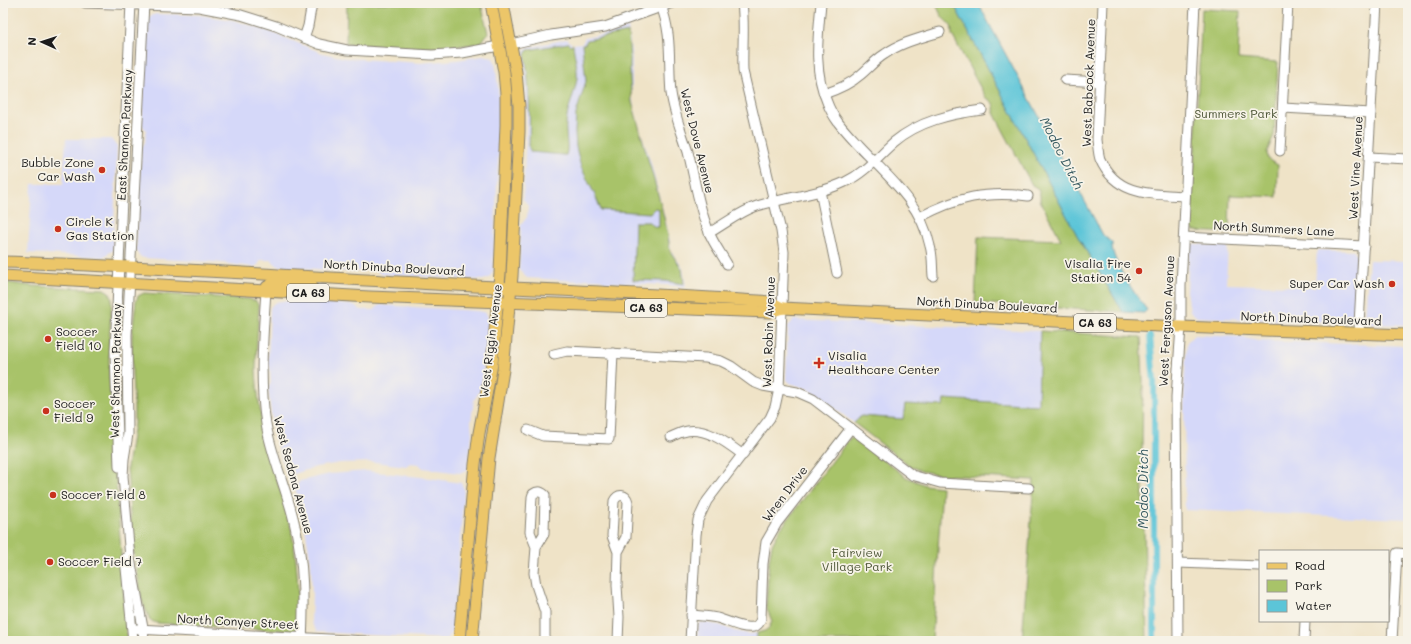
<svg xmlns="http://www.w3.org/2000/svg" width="1411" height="644" viewBox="0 0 1411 644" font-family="Mali,sans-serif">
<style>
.built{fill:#d5d8f9}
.green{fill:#a8c369;stroke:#627042}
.water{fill:#5cc5d8;stroke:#3c707a}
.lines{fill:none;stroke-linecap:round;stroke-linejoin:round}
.canal{stroke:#5cc5d8;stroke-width:6}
.minor-casing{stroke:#868072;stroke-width:11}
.major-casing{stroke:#868072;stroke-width:13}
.minor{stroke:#fff;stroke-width:9}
.major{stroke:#ecc669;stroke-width:11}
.poi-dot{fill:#c8321e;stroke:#f7f3e8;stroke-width:1.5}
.labels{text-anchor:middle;stroke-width:3.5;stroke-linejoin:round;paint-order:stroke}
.shield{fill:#f7f3e8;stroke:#5e5c59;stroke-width:1}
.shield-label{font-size:11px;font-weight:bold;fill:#1c1c1c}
.street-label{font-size:12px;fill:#1c1c1c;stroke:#f7f3e8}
.park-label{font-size:12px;fill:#4d5637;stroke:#f7f3e8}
.poi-label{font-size:12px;fill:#1c1c1c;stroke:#f7f3e8;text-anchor:start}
.water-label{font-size:13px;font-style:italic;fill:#32575e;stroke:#f7f3e8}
</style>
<rect width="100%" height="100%" fill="#f7f3e8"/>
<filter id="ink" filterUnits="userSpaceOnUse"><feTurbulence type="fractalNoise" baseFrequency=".025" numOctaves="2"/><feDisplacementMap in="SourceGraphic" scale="8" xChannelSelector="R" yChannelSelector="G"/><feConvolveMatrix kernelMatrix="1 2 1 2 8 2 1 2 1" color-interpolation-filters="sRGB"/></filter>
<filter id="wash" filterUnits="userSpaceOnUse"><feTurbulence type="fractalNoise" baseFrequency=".012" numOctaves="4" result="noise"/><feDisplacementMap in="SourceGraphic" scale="16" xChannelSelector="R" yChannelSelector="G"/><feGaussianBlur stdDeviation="0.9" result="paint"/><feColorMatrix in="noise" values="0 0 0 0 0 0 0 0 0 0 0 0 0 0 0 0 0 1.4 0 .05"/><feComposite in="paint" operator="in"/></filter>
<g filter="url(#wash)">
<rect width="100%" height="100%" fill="#efe3c7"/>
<g class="built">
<polygon points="156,14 200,15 233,20 266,30 322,53 346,58 421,63 456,60 484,56 493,58 495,62 498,86 500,120 493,272 489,278 483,280 381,274 377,271 374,267 363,266 360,270 356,272 278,266 271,260 261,260 258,265 254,267 214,262 144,258 139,256 136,250 141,149 145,142 146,130 142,125 146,23 150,16"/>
<polygon points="628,27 632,59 632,97 638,123 651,163 669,235 671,251 683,268 686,287 667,285 605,282 600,279 585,279 579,281 527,278 519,270 521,225 527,217 528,206 523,199 527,115 525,73 522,55 526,48 567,39 572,44 582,43 585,38 618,31"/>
<polygon points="66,139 111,139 117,147 113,250 103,257 28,253 32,184 63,184"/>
<polygon points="1193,244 1228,246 1226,284 1315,287 1317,250 1354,251 1357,255 1353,318 1347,323 1197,317 1190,311 1187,292 1189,247"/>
<polygon points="1369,260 1408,261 1408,325 1369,324 1365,318"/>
<polygon points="281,301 354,305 361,310 374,310 380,305 478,311 486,313 488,317 488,323 481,389 474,400 471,422 472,434 468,469 460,473 423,468 419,464 410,463 406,466 375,462 340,463 316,467 294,474 285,470 277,444 271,413 268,388 271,383 270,368 268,363 270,308 274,303"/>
<polygon points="794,320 1040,331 1038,405 944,399 943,406 905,404 903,419 861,416 854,423 816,394 808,389 790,383 786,379 788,326"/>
<polygon points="1194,335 1240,337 1258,341 1408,346 1408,519 1185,510 1184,385 1187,342"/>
<polygon points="367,471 429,478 461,483 464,489 453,631 446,639 317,632 311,622 312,596 311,564 306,533 295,487 300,481 330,474"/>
<polygon points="701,622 719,625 734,631 749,634 757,633 757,641 697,641 698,625"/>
</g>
<g class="green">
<polygon points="347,3 481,3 488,33 481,43 452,47 417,48 346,44"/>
<path d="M935,3H953L1078,237L1123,312L975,303L978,237L1061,240L1040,200C1041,193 1038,188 1032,185L994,113C995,106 993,100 986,98L952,35C952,22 950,26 943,18C940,14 938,8 935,3Z"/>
<polygon points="1202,9 1240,11 1238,59 1278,62 1274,135 1267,152 1268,159 1272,162 1278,165 1277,197 1230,195 1229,233 1194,231 1191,228"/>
<polygon points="628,32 630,59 630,79 632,102 661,205 668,235 670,251 682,269 684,284 666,281 633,280 635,222 649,222 655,227 659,227 659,209 655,208 650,213 601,210 595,195 581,167 576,147 575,132 576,114 586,81 582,44 585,44 587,40"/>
<path d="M568,43L570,45L573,44C574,55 578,67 577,78C575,94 567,108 566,124C565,133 569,148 566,155H564L531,152L529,148C530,117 530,86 525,54L528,50Z"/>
<polygon points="3,282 32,286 104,289 109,292 112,298 109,342 109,376 127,641 3,641"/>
<path d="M144,293L249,299L256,301L259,307C258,328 256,348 256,368C257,396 262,423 267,450C271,467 278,483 284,499C296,541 300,583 297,626L295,630L292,631L156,623L150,620L142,601L132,542L127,467L134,424V407L132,374V335L136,301L138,296Z"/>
<polygon points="1040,331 1141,337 1143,380 1142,452 1147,641 1022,641 1034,480 944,475 921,471 910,466 854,423 861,416 903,419 905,404 943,406 944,399 1038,405"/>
<polygon points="850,438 856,439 906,477 925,485 942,487 932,641 757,641 757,633 768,630 772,621 766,607 769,562 772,545 779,531"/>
</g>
<path class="water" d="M953,3H978L1103,235L1112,243C1111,262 1136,295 1147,310L1144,313L1123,312L1078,237Z"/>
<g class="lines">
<polyline class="canal" points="1150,336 1154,382 1154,641"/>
</g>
</g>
<g filter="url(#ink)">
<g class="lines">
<defs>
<g id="minor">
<polyline points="85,3 199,7 241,15 276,26 319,44 347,50 432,55 462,53 499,46"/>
<polyline points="144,3 127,335 128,434 124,459 123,476 130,558 143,628 144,641"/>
<path d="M660,3C673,35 668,61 671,93C674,114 682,133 688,152C695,179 698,207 709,232C713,243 721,253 727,264"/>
<path d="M821,3C818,37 813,70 827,102C833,119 845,131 857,144C886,175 921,202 930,246C933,256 932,266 933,276"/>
<path d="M1103,3L1097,140C1098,146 1098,153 1100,159C1116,196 1151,194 1185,196"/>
<polyline points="304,38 308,26 312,3"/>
<polyline points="511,44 551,35 605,27 672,3"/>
<polyline points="1065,80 1100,82"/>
<path d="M824,94C836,90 849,85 859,76C868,69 875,60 885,54C902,42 921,38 940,32"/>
<polyline points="1283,108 1371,113"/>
<polyline points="1280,151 1288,3"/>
<polyline points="1369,157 1408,159"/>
<polyline points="820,191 837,273"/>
<path d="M920,217C958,197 985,191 1028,196"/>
<path d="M709,233C725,224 739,212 757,206C786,197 818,195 845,182C865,173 878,156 894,142C919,121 950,114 982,110"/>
<polyline points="1184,237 1364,246"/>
<path d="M266,291C263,335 259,380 266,424C272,459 288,492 295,526C304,564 304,602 302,641"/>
<polyline points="1360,333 1359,324 1377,3"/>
<polyline points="554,354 567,351 706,358 721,361 731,366 753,382 763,386 797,392 813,399 912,475 940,483 1029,488"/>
<polyline points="528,430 543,436 609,439 613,353"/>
<path d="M671,437C675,435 679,433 683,432C704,425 727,443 743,455"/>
<polyline points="119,467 115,351 131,3"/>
<path d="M536,547L544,534L545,495C541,491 537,491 533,494L532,497L530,532L536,547L534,573L536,585L545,612V641"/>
<polyline points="125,558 133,641"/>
<polyline points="1178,563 1260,566"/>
<path d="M691,615C700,616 708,616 717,618C728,621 742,629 753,627C758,626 760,623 761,618L763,564L766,542L777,523L851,428"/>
<polyline points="137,629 366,641"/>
<path d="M618,641L619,617L617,585L618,552L612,536L614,501C618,493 626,494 628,502L626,537L618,552"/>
<path d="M690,641L696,535L698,520L707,501L770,418L775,407L779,389L784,252L781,231L743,71C742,48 745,26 742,3"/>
<polyline points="1178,641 1176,397 1181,327 1181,286 1195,3"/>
<polyline points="1304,641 1305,621"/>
<polyline points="1392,641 1397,553 1408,554"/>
</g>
<g id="major">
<path d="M3,262C147,266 291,276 435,284C547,290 659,294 771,302L782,308"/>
<polyline points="3,276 369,297 770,312 782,308 1181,327 1408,335"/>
<polyline points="266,291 267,287 274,283 311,284"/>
<polyline points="459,641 475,464 479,433 492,364 500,273 506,125 506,94 504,72 491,3"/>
<polyline points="472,641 489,458 503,370 508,317 512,276 519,132 519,106 516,72 503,3"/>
</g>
</defs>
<use href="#minor" class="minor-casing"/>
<use href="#major" class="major-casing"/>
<use href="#minor" class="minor"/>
<use href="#major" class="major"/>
</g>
</g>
<g class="poi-dot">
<circle cx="102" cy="170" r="4"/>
<circle cx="58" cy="229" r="4"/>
<circle cx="1139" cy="271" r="4"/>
<circle cx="1392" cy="284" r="4"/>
<circle cx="48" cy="339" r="4"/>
<path d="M817 357h4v4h4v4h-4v4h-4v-4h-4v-4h4z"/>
<circle cx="46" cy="411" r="4"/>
<circle cx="53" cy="495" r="4"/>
<circle cx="50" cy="562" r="4"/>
</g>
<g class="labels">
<g class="shield">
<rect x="287" y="284" width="42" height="18" rx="3"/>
<rect x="625" y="299" width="42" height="18" rx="3"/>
<rect x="1074" y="314" width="42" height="18" rx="3"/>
</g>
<g class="shield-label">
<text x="308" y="297">CA 63</text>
<text x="646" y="312">CA 63</text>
<text x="1095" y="327">CA 63</text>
</g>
<g class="street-label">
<text transform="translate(1089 83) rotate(-88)" y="4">West Babcock Avenue</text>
<text transform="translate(125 135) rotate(-87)" y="4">East Shannon Parkway</text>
<text transform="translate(697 141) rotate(76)" y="4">West Dove Avenue</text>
<text transform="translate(1356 168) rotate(-87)" y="4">West Vine Avenue</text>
<text transform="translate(1274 229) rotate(3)" y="4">North Summers Lane</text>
<text transform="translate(394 268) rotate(3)" y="4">North Dinuba Boulevard</text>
<text transform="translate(987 305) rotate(3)" y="4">North Dinuba Boulevard</text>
<text transform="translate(1311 319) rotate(2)" y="4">North Dinuba Boulevard</text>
<text transform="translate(1167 321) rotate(-87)" y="4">West Ferguson Avenue</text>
<text transform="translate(769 332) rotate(-88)" y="4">West Robin Avenue</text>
<text transform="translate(491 341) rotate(-83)" y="4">West Riggin Avenue</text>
<text transform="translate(116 371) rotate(-89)" y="4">West Shannon Parkway</text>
<text transform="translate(293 475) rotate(75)" y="4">West Sedona Avenue</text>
<text transform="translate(785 494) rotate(-53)" y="4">Wren Drive</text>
<text transform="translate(238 622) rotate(3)" y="4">North Conyer Street</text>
</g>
<g class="park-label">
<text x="1236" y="118">Summers Park</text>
<text x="857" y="557">Fairview<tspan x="857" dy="14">Village Park</tspan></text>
</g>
<g class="poi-label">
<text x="94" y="167" text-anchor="end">Bubble Zone<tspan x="94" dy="14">Car Wash</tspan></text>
<text x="66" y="226">Circle K<tspan x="66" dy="14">Gas Station</tspan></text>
<text x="1131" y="268" text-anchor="end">Visalia Fire<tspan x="1131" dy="14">Station 54</tspan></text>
<text x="1384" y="288" text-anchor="end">Super Car Wash</text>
<text x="56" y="336">Soccer<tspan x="56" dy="14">Field 10</tspan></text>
<text x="828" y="360">Visalia<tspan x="828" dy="14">Healthcare Center</tspan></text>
<text x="54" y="408">Soccer<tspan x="54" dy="14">Field 9</tspan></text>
<text x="61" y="499">Soccer Field 8</text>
<text x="58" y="566">Soccer Field 7</text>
</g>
<g class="water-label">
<text transform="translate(1062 153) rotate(63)" y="5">Modoc Ditch</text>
<text transform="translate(1143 489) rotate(-90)" y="5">Modoc Ditch</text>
</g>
</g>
<rect width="1411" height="644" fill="none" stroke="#f7f3e8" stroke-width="16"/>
<rect x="1259" y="550" width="130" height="72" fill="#f7f3e8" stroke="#9f9d96"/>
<rect x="1267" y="563" width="20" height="6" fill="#ecc669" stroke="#9f9d96"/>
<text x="1295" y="570" font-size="12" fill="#1c1c1c">Road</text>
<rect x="1267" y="580" width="20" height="12" fill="#a8c369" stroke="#9f9d96"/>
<text x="1295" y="590" font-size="12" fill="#1c1c1c">Park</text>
<rect x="1267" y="600" width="20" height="12" fill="#5cc5d8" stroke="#9f9d96"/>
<text x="1295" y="610" font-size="12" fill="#1c1c1c">Water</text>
<g transform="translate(42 42) rotate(273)" stroke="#f7f3e8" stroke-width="3" paint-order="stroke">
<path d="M0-3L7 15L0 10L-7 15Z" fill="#1c1c1c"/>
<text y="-6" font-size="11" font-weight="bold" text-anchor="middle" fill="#1c1c1c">N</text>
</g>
</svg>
